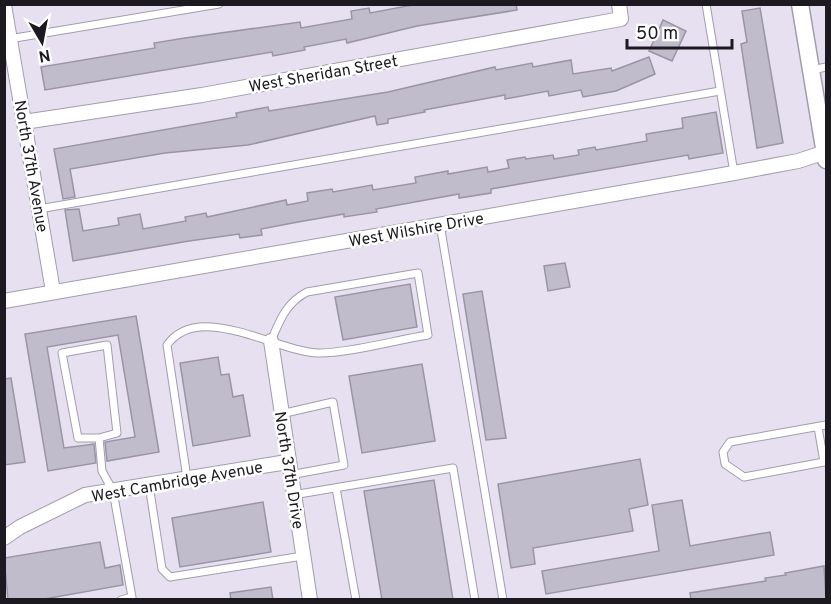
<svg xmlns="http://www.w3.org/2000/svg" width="831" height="604" viewBox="0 0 831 604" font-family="Overpass,sans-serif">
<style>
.building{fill:#c1bccc;stroke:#9995a4;stroke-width:1.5}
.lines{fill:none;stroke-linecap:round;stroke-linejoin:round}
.service-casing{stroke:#a29dad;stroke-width:9}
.minor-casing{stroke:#a29dad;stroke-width:16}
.tertiary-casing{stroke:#a29dad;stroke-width:19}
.service{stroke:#fff;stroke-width:7}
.minor{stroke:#fff;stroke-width:14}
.tertiary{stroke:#fff;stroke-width:16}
.labels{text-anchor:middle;stroke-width:5;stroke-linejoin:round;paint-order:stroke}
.street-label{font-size:16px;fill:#1c1a20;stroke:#fff}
</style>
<rect width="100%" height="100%" fill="#e6e0f1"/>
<g class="building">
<polygon points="418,4 516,4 517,10 417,26 347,43 346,39 304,47 305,50 273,56 272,52 45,90 41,67 155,48 154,43 185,38 300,22 301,28 352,19 351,11 369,8 370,13"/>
<polygon points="760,8 783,143 757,148 741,44 747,42 742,11"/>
<polygon points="663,20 686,31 672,61 649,51"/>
<polygon points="649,57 655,74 616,91 583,97 581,90 549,96 548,91 505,99 505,95 424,110 425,112 388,119 388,123 377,125 375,116 248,145 165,153 70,169 75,197 63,199 54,149 237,117 236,113 268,107 269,111 388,92 495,67 496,70 532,63 533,67 571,60 573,74 611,68 612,71"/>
<polygon points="716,112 723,153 689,159 688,155 491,189 491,193 459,198 459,194 376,209 377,212 344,217 344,214 298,222 261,229 262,235 240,238 239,234 189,241 73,261 65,210 79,209 83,231 119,225 118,218 140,214 143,229 186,221 185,217 206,213 207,217 286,200 287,205 308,201 307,193 332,189 333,192 372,185 373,190 416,183 415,177 448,171 448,174 487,167 488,172 509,168 507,160 525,157 526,159 553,155 554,159 579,155 578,150 595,147 596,150 647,141 646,134 683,128 682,118"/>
<polygon points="565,263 570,287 548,291 544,266"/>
<polygon points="410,284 417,327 343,340 335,297"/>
<polygon points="482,291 506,438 486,440 463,294"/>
<polygon points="136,316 159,452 107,461 105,442 135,437 118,335 47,347 64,448 94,444 96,463 48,471 25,334"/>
<polygon points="218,357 221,375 229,374 233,397 243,395 250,436 193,446 180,363"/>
<polygon points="422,364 435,441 362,453 349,376"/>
<polygon points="11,378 25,462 4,465 4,379"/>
<polygon points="640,459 648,505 629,509 633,531 533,548 535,564 511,568 498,484"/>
<polygon points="434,480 453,600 382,600 364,491"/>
<polygon points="682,500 690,546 770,532 774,555 546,594 542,571 659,551 652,505"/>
<polygon points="263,502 271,552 180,567 172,518"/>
<polygon points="100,542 105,568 120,565 123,585 39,600 8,600 4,558"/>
<polygon points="824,566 826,600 691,600 690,593 766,581 765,578 786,575 785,573"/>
<polygon points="271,587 273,600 231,600 230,593"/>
</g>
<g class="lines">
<defs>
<g id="service">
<polyline points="706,4 734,173"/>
<polyline points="9,39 219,4"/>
<polyline points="812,70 826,67"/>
<polyline points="39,209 720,91"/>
<polyline points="440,224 503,600"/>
<polyline points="281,414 333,402 344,465 290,475"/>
<polyline points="818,427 824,462 744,477 725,464 723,452 730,442 826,425"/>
<polyline points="99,438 78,438 62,353 107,345 117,433 99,438 102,471 113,491 132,597 121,600"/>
<path d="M187,478L167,345C199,300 276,352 319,353C350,353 396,340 428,335L418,273L307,292C286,303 280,320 271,341"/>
<polyline points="149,485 162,569 170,577 303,556"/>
<polyline points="336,488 356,600"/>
<polyline points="293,495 453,468 475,600"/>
</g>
<g id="minor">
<polyline points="4,5 53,291"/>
<polyline points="24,122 202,95 621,19 619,4"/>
<polyline points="4,301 734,173 798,161 826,152"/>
<polyline points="271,341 310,600"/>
<polyline points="4,538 20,527 85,495 287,462"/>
</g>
<polyline id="tertiary" points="800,4 826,160"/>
</defs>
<use href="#service" class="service-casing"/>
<use href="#minor" class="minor-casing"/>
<use href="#tertiary" class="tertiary-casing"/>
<use href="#service" class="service"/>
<use href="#minor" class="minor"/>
<use href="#tertiary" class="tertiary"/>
</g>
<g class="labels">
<g class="street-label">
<text transform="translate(323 73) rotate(-10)" y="6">West Sheridan Street</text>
<text transform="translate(32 166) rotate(80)" y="6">North 37th Avenue</text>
<text transform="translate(416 229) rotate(-10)" y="6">West Wilshire Drive</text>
<text transform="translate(290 470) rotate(81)" y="6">North 37th Drive</text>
<text transform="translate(177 481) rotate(-10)" y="6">West Cambridge Avenue</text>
</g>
</g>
<rect width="831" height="604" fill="none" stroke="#1c1a20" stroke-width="12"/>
<g transform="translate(42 42) rotate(170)" stroke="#ffffff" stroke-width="4.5" paint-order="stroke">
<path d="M0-4.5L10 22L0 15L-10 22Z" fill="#1c1a20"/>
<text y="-9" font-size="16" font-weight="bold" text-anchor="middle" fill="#1c1a20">N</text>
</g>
<path d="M627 39v9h105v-9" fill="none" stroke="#1c1a20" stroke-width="3"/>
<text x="636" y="39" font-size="18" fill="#1c1a20" stroke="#ffffff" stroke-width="4.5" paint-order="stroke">50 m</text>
</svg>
